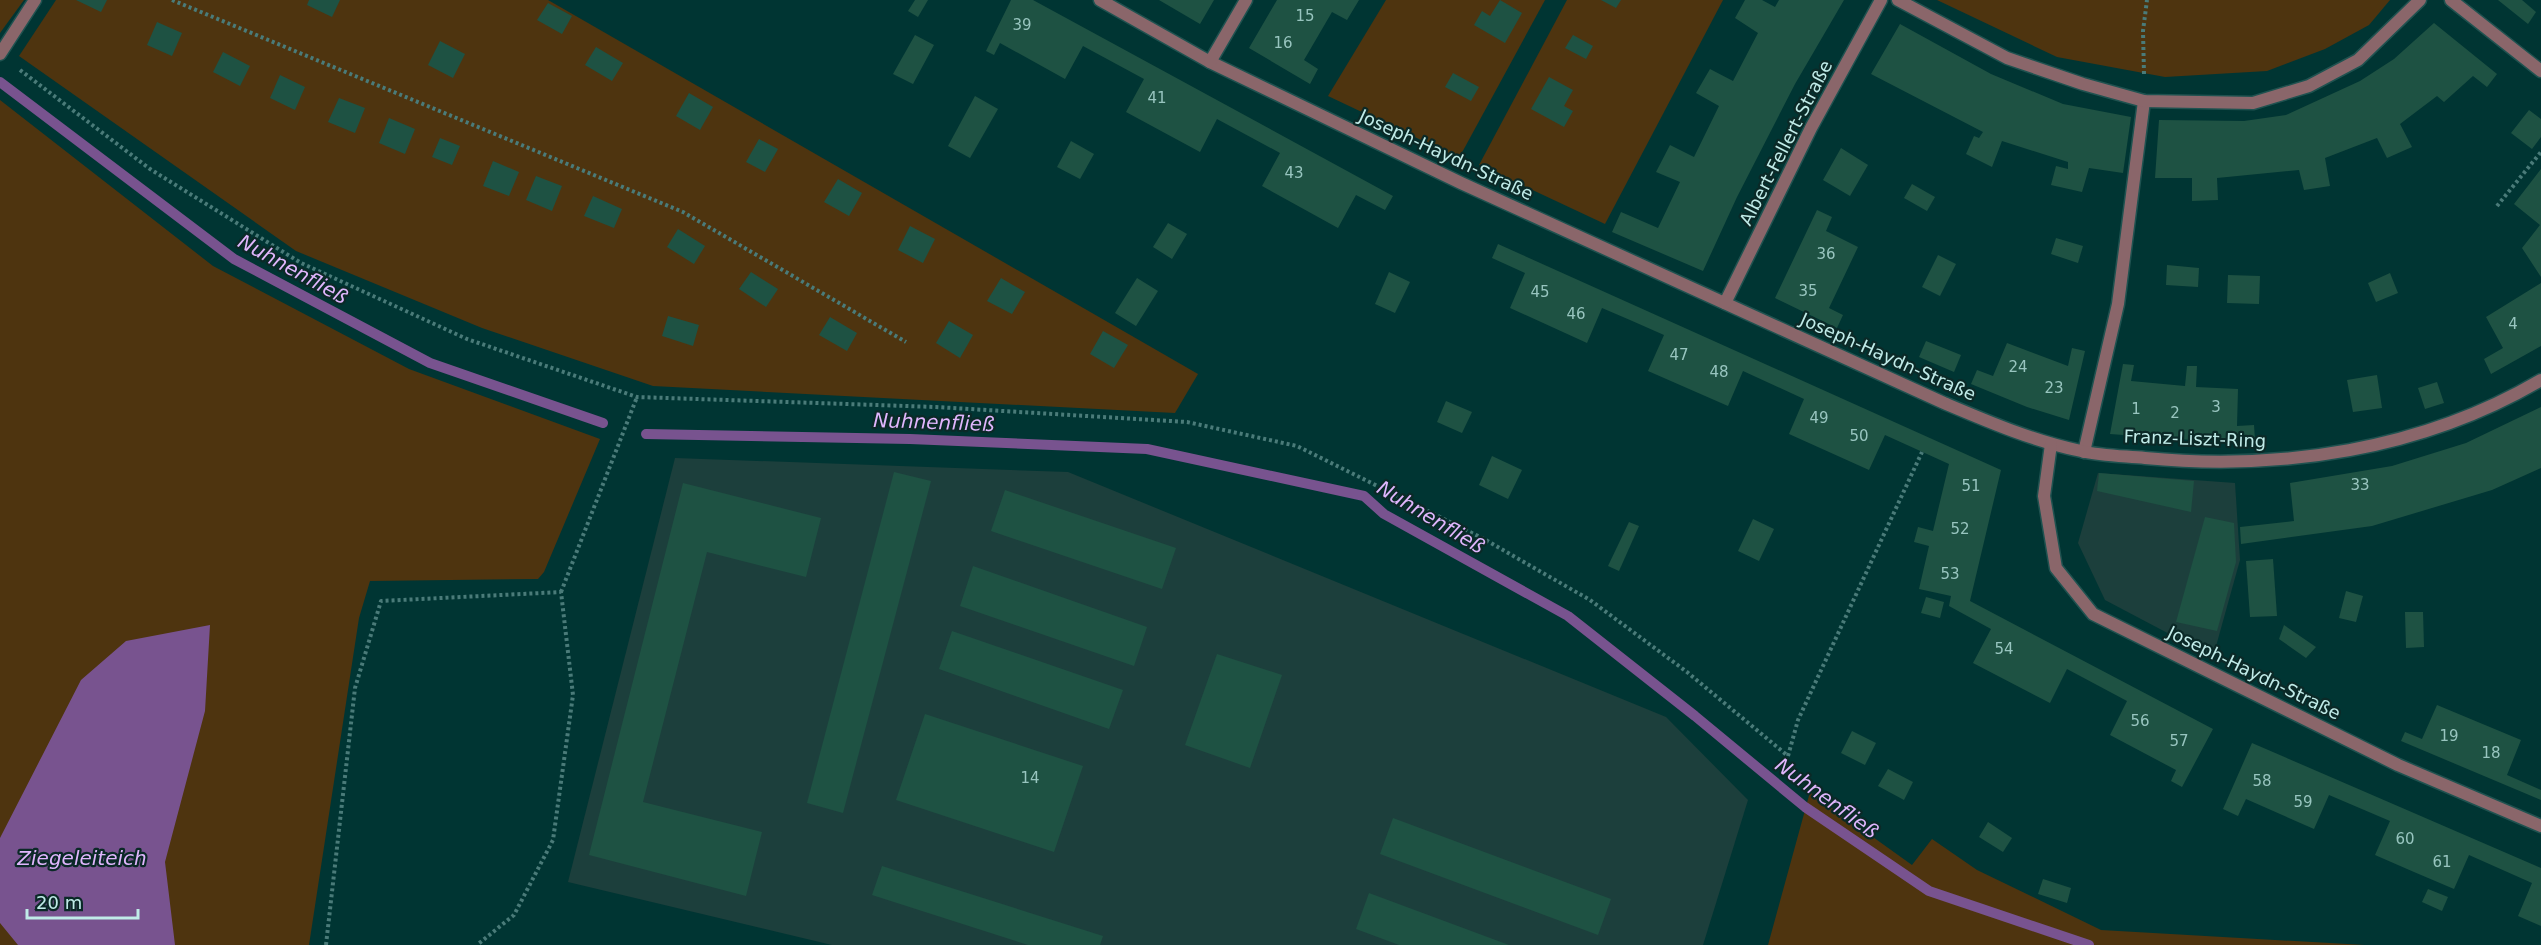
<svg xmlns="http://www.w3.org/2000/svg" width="2541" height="945" viewBox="0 0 2541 945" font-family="'DejaVu Sans',sans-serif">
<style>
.built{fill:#1c3f3c}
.green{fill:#4e340f}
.water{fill:#78538f}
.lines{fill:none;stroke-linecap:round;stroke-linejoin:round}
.stream{stroke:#78538f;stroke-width:10}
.building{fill:#1e5243}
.service-casing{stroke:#1f5250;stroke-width:15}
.minor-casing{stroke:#1f5250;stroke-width:15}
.path{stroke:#4a7b79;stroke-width:4;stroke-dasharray:3 3;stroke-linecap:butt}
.service{stroke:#8a666a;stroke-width:12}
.minor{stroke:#8a666a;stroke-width:12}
.labels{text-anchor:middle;stroke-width:4.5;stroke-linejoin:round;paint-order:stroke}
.number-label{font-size:15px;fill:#98c5bf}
.street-label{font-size:18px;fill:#c0ebe8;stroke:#0b2927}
.water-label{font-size:20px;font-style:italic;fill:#e0b6fd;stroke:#0b2927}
</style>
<rect width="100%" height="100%" fill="#003533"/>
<g class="built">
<polygon points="675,458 1068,472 1666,717 1748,800 1703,945 832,945 568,882"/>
<polygon points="2098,473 2235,483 2240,560 2213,657 2105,600 2078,543"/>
</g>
<g class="green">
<polygon points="0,0 24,0 0,33"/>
<polygon points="56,0 548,0 1198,374 1175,413 653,386 482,328 296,251 19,56"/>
<polygon points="1386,0 1545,0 1459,158 1328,96"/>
<polygon points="1567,0 1723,0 1605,224 1479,165"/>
<polygon points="1937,0 2390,0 2369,25 2325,49 2267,71 2165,77 2057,57"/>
<polygon points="0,100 213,266 409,369 600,439 544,572 538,579 370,581 359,618 309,945 0,945"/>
<polygon points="1810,792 1912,865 1932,839 1977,870 2101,930 2365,945 1768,945"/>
</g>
<polygon class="water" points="210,625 205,711 165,862 175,945 18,945 0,923 0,838 81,680 126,641"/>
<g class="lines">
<g class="stream">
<polyline points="0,82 234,259 430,363 603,423"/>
<polyline points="646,434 910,439 1147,449 1364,496 1384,514 1568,616 1695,716 1805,807 1929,891 2089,945"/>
</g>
</g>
<g class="building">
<polygon points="76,0 107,0 101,12"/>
<polygon points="309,0 340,0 332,17 307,5"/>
<polygon points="915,0 928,0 918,17 908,11"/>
<polygon points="1011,0 1033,0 1393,196 1385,210 1356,195 1338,228 1262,186 1280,153 1217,119 1200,152 1126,112 1144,79 1083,46 1065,79 1000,43 994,55 986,51"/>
<polygon points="1159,0 1214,0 1200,24"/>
<polygon points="1277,0 1359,0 1347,20 1332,12 1304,60 1318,69 1310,84 1249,48"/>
<polygon points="1500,0 1522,13 1505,43 1474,25 1482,11 1490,16"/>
<polygon points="1601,0 1621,0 1616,8"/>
<polygon points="1745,0 1762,0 1775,7 1779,0 1844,0 1795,84 1737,197 1703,271 1612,232 1621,212 1658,228 1680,182 1656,172 1670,145 1694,157 1719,106 1696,93 1710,69 1733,81 1758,33 1735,18"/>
<polygon points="2498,0 2522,0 2536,12 2528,24"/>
<polygon points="548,3 572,16 562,34 537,20"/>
<polygon points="157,22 182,33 172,56 147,45"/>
<polygon points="2434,23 2497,74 2487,87 2473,76 2444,102 2437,96 2400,124 2412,147 2387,158 2377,138 2325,158 2330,186 2304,190 2299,170 2217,178 2218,200 2192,201 2192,178 2155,178 2159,120 2244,121 2286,115 2360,81 2394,59"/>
<polygon points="1900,24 1991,74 2063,104 2131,117 2123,173 2089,168 2082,192 2051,185 2056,166 2068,169 2068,162 2002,141 1992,167 1966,154 1974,136 1979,138 1983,132 1871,74"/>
<polygon points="915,35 934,45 913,84 893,74"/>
<polygon points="1573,35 1593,46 1586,59 1565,48"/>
<polygon points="440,41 465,54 453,78 428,65"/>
<polygon points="596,47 623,63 612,81 585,65"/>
<polygon points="223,52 250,66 240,86 213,72"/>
<polygon points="1453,73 1479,87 1471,101 1445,87"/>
<polygon points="280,75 305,87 295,110 270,98"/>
<polygon points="1549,77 1573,90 1564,106 1573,111 1564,127 1531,109"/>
<polygon points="689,93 713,107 700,130 676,116"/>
<polygon points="975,96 998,109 970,158 948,146"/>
<polygon points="339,98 365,108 355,133 328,122"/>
<polygon points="2529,110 2541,119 2541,137 2532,149 2511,133"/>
<polygon points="389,118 415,129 405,154 379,143"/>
<polygon points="440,138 460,146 452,165 432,157"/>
<polygon points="759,139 778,149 765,172 746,162"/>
<polygon points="1071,141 1094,154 1080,179 1057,167"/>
<polygon points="1841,148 1868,165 1850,196 1823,180"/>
<polygon points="493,161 519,172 509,196 483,186"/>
<polygon points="2541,169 2541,277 2522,248 2540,225 2514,204"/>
<polygon points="536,176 562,186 552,211 526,200"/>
<polygon points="838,179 862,193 849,216 824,202"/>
<polygon points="1912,184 1935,197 1927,211 1904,198"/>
<polygon points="593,196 622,209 614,228 584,216"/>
<polygon points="1817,210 1832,217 1826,231 1858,247 1829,308 1843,315 1837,328 1775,298"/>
<polygon points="1168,223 1187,234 1172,259 1153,247"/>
<polygon points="910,226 935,239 923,263 898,250"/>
<polygon points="678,229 705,246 694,264 667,247"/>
<polygon points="2056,238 2083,246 2078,263 2051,254"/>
<polygon points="1498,244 2001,470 1970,601 2213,729 2182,787 2171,781 2176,770 2110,735 2127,701 2067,669 2050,703 1973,663 1991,629 1949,606 1951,596 1919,589 1929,546 1914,542 1918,527 1933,531 1949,464 1885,435 1869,470 1789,434 1804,399 1743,371 1728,406 1648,371 1664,335 1630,320 1602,308 1587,343 1510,308 1525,273 1492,258"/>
<polygon points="1938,255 1956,264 1940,296 1922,287"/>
<polygon points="2167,265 2199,268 2198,287 2166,285"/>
<polygon points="751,272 778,289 766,307 739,289"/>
<polygon points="1389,272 1410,282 1395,313 1375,304"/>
<polygon points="2390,273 2398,293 2376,302 2368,283"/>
<polygon points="2228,275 2260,276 2259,304 2227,303"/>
<polygon points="1001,278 1025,292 1012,314 987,301"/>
<polygon points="1137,278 1158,291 1136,326 1115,313"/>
<polygon points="2541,283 2541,346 2491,374 2484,359 2503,348 2486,317"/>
<polygon points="668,316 699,325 693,346 662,336"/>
<polygon points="830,317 857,333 847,351 819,335"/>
<polygon points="949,321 973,335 960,358 936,343"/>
<polygon points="1103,331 1128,345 1114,368 1090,354"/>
<polygon points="1926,341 1961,355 1954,372 1919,357"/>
<polygon points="2007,343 2068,366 2072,348 2085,351 2069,420 2027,407 1971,384 1977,370 1993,376"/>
<polygon points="2123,364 2134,365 2131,381 2185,386 2187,366 2197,366 2196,387 2238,389 2237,426 2254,425 2255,440 2192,440 2110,434"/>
<polygon points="2377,375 2382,408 2353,412 2347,380"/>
<polygon points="2437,382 2444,403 2425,409 2418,388"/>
<polygon points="1446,401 1472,412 1462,433 1437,422"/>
<polygon points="2541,407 2541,468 2492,490 2372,526 2241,544 2240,527 2294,521 2290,483 2392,466 2466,443"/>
<polygon points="1492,456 1522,470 1508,499 1479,485"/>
<polygon points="894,472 931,481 843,813 807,803"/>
<polygon points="2099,473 2194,481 2191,512 2097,491"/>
<polygon points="683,483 821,518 806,577 707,552 643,802 762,832 746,896 589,855"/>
<polygon points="1005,490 1176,548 1162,589 991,531"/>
<polygon points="2205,517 2234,523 2236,562 2217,631 2176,622"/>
<polygon points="1753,519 1774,529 1759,561 1738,551"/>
<polygon points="1629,522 1639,526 1619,571 1608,566"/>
<polygon points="2273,559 2277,616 2250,617 2246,561"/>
<polygon points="973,566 1147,627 1134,666 960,606"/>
<polygon points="2346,591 2363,596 2356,622 2339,618"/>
<polygon points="1926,597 1944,602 1940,618 1921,613"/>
<polygon points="2405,612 2423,612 2424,647 2406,648"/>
<polygon points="2284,625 2316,647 2306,658 2279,639"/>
<polygon points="952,631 1123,690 1109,729 939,669"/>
<polygon points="1217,654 1282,675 1250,768 1185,745"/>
<polygon points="2437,705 2521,740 2507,775 2541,790 2541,800 2401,741 2405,732 2422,739"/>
<polygon points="925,714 1083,766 1054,852 896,800"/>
<polygon points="1852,731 1876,743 1865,765 1841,753"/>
<polygon points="2252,743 2541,868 2541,926 2518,916 2532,883 2469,855 2454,889 2414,872 2375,855 2390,821 2329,795 2314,829 2246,799 2238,816 2223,809"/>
<polygon points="1888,769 1913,782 1904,800 1878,786"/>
<polygon points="1393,818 1611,899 1598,935 1380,854"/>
<polygon points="1988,822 2012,838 2003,852 1979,837"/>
<polygon points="882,866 1103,936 1100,945 1028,945 872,895"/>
<polygon points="2043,879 2071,888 2067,903 2038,894"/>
<polygon points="2428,889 2448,897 2442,911 2422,902"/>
<polygon points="1369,893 1509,945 1399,945 1356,929"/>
</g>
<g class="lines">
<defs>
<g id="service">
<polyline points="0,54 35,0"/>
<polyline points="2084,452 2118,304 2144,101"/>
</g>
<g id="minor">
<path d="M1100,0L1210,62L1461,183L1944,403C1989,422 2033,441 2081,451C2102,456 2124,456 2145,458C2281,471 2422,450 2541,380"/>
<polyline points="1898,0 2007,58 2083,84 2144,101 2253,103 2309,86 2358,60 2420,0"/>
<polyline points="2451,0 2541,71"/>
<polyline points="1210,62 1246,0"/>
<polyline points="1725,303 1811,128 1881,0"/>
<polyline points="2051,444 2044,496 2056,568 2093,614 2398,765 2541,826"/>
</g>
</defs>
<use href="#service" class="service-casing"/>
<use href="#minor" class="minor-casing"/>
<g class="path">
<polyline points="172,0 683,212 906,342"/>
<polyline points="20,70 150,169 301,263 467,339 637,397 936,407 1187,422 1297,446 1484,539 1590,600 1687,672 1788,756 1798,720 1922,452"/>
<polyline points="2144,74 2143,31 2147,0"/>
<polyline points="2497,206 2541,152"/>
<polyline points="561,592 637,397"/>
<polyline points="326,945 355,688 381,601 561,592 573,695 553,840 514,915 477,945"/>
</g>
<use href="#service" class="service"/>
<use href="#minor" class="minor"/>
</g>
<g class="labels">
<g class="number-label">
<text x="1305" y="21">15</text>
<text x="1022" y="30">39</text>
<text x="1283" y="48">16</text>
<text x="1157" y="103">41</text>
<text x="1294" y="178">43</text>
<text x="1826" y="259">36</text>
<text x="1808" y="296">35</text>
<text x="1540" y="297">45</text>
<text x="1576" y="319">46</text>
<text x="2513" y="329">4</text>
<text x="1679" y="360">47</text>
<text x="2018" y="372">24</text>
<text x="1719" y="377">48</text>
<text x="2054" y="393">23</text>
<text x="2216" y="412">3</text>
<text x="2136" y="414">1</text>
<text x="2175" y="418">2</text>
<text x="1819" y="423">49</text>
<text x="1859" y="441">50</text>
<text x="2360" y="490">33</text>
<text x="1971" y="491">51</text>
<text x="1960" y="534">52</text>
<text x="1950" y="579">53</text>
<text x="2004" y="654">54</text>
<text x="2140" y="726">56</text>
<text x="2449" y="741">19</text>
<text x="2179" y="746">57</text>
<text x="2491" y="758">18</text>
<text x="1030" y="783">14</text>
<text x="2262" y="786">58</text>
<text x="2303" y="807">59</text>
<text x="2405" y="844">60</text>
<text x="2442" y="867">61</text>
</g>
<g class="street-label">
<text transform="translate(1786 143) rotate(-63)" y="6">Albert-Fellert-Straße</text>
<text transform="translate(1446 155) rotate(25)" y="6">Joseph-Haydn-Straße</text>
<text transform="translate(1888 357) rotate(24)" y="6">Joseph-Haydn-Straße</text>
<text transform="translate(2195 439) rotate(2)" y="6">Franz-Liszt-Ring</text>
<text transform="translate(2254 673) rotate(26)" y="6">Joseph-Haydn-Straße</text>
</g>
<g class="water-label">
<text transform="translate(293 269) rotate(29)" y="7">Nuhnenfließ</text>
<text transform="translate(934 422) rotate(2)" y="7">Nuhnenfließ</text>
<text transform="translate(1431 517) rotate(31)" y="7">Nuhnenfließ</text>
<text transform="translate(1827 798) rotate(36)" y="7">Nuhnenfließ</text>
<text x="82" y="865">Ziegeleiteich</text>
</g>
</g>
<path d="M27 909v9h111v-9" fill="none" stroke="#c0ebe8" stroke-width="3"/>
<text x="36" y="909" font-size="18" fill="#c0ebe8" stroke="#0b2927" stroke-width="4.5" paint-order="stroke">20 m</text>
</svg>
